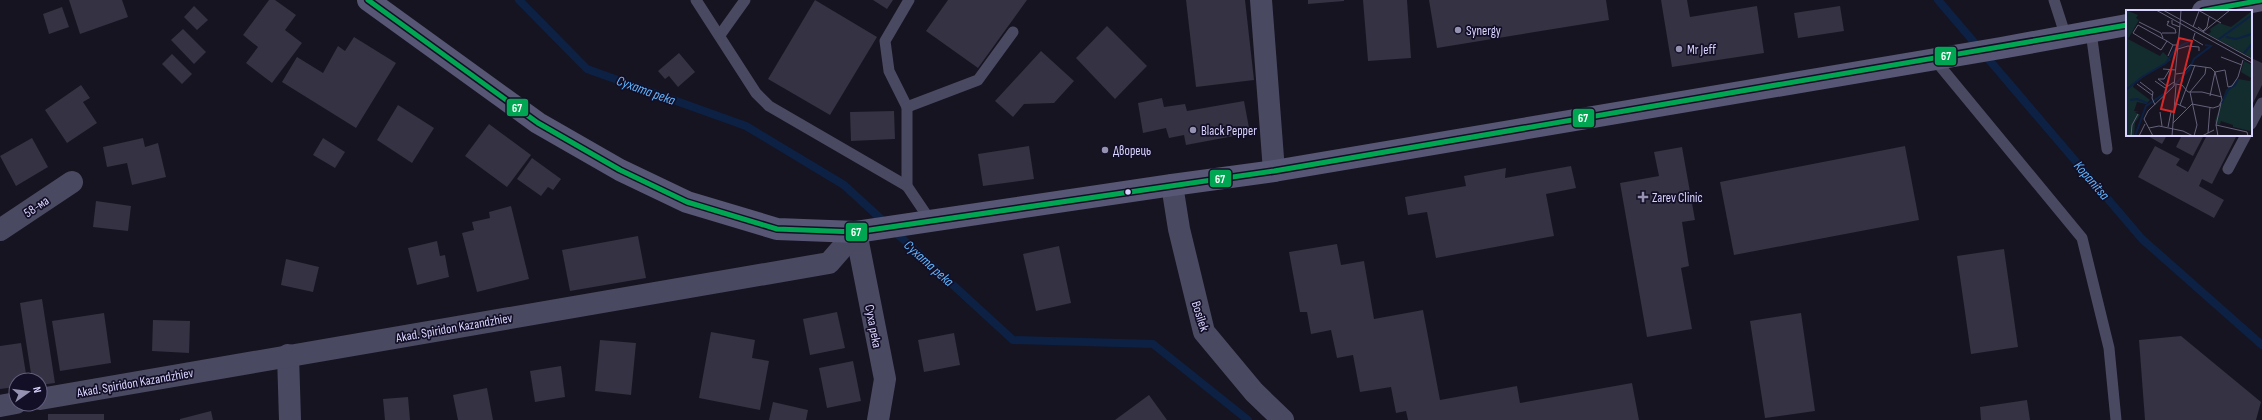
<svg xmlns="http://www.w3.org/2000/svg" width="2262" height="420" viewBox="0 0 2262 420" font-family="'Sofia Sans Condensed',sans-serif">
<style>
.lines{fill:none;stroke-linecap:round;stroke-linejoin:round}
.stream{stroke:#0d2144;stroke-width:8}
.building{fill:#343243}
.lane{stroke:#4a4962;stroke-width:11}
.street{stroke:#4a4962;stroke-width:22}
.secondary{stroke:#575674;stroke-width:22}
.bus-1-casing{stroke:#130f26;stroke-width:8}
.bus-1{stroke:#00a651;stroke-width:5}
.poi-dot{fill:#9591b1;stroke:#130f26;stroke-width:1.5}
.bus-dot{fill:#d9d4ff;stroke:#130f26;stroke-width:1.5}
.labels{text-anchor:middle;stroke-width:3.5;stroke-linejoin:round;paint-order:stroke}
.poi-label{font-size:13px;fill:#d9d4ff;stroke:#130f26;text-anchor:start}
.street-label{font-size:13px;fill:#d9d4ff;stroke:#130f26}
.water-label{font-size:14px;font-style:italic;fill:#62b6ff;stroke:#130f26}
.inset-river{fill:none;stroke:#0d2144;stroke-width:2}
.inset-road{fill:none;stroke:#64617a;stroke-width:1}
.view{fill:#d62828;fill-opacity:0.15;stroke:#d62828;stroke-width:2}
.inset-edge{fill:none;stroke:#d9d4ff;stroke-width:2}
.line-badge{stroke:#130f26;stroke-width:1.5}
.badge-label{font-size:11px;text-anchor:middle;font-weight:bold;fill:#fff}
</style>
<rect width="100%" height="100%" fill="#161421"/>
<g class="lines">
<g class="stream">
<polyline points="519,0 587,69 746,126 844,185 1013,340 1153,344 1248,420"/>
<polyline points="1938,0 2142,239 2262,345"/>
</g>
</g>
<g class="building">
<polygon points="69,0 122,0 128,17 80,34"/>
<polygon points="269,0 275,0 296,15 285,30 302,43 272,83 246,63 258,47 243,35"/>
<polygon points="815,0 877,37 830,115 768,79"/>
<polygon points="873,0 893,0 887,9"/>
<polygon points="948,0 1027,0 978,68 926,31"/>
<polygon points="1186,0 1245,0 1254,80 1196,87"/>
<polygon points="1308,0 1344,0 1344,1 1308,4"/>
<polygon points="1363,0 1407,0 1411,58 1368,61"/>
<polygon points="1429,0 1606,0 1609,20 1437,48"/>
<polygon points="1661,0 1687,0 1690,17 1757,6 1764,53 1672,67"/>
<polygon points="194,6 208,20 197,30 184,17"/>
<polygon points="1840,6 1844,31 1798,38 1794,13"/>
<polygon points="62,7 69,27 49,34 43,14"/>
<polygon points="1107,26 1147,66 1115,99 1076,58"/>
<polygon points="183,29 206,52 194,64 171,40"/>
<polygon points="354,37 396,63 356,128 282,82 297,57 323,73 338,46 345,51"/>
<polygon points="1041,51 1074,81 1054,103 1024,104 1013,117 995,101"/>
<polygon points="679,53 695,72 678,87 669,76 665,79 658,71"/>
<polygon points="172,54 192,74 182,84 162,64"/>
<polygon points="2251,58 2262,63 2262,85 2251,107"/>
<polygon points="81,85 90,98 83,102 97,123 67,143 45,110"/>
<polygon points="1162,98 1164,107 1185,104 1187,111 1244,101 1250,133 1186,145 1184,135 1169,138 1166,128 1143,133 1138,103"/>
<polygon points="398,105 434,128 412,163 377,140"/>
<polygon points="894,111 895,139 851,141 850,112"/>
<polygon points="489,124 531,155 507,187 465,156"/>
<polygon points="2146,135 2167,135 2162,144"/>
<polygon points="2182,135 2204,135 2193,156 2176,147"/>
<polygon points="2207,135 2237,135 2212,184 2202,179 2199,186 2224,200 2214,218 2138,177 2155,146 2180,159 2176,165 2188,172"/>
<polygon points="32,138 48,167 16,186 0,156"/>
<polygon points="143,138 145,147 158,143 166,177 132,185 127,163 107,167 103,147"/>
<polygon points="323,138 345,152 335,168 313,155"/>
<polygon points="1029,146 1034,179 983,186 978,154"/>
<polygon points="1905,146 1919,220 1734,255 1720,182"/>
<polygon points="1682,147 1695,220 1682,222 1689,266 1681,268 1692,329 1647,337 1620,183 1659,176 1654,152"/>
<polygon points="532,158 561,179 553,190 548,187 541,196 517,179"/>
<polygon points="1571,166 1576,188 1546,194 1554,236 1436,258 1427,212 1408,215 1405,197 1466,186 1464,176 1506,168 1505,178"/>
<polygon points="96,201 131,206 128,231 93,227"/>
<polygon points="511,206 529,279 477,292 462,233 474,230 472,222 490,218 489,212"/>
<polygon points="638,236 646,278 570,291 562,250"/>
<polygon points="437,241 440,256 445,255 449,277 417,285 408,248"/>
<polygon points="1337,244 1341,265 1364,261 1374,319 1423,310 1440,400 1517,386 1520,403 1632,383 1639,420 1408,420 1406,411 1396,413 1391,387 1360,392 1353,355 1337,358 1331,330 1311,334 1307,312 1300,312 1289,252"/>
<polygon points="1059,246 1071,303 1036,311 1023,254"/>
<polygon points="2004,249 2018,347 1971,354 1957,256"/>
<polygon points="286,259 319,267 313,292 281,285"/>
<polygon points="42,299 55,383 40,385 40,380 32,380 20,303"/>
<polygon points="837,312 845,348 810,355 803,319"/>
<polygon points="104,313 111,363 60,371 52,321"/>
<polygon points="1801,313 1815,411 1765,418 1750,321"/>
<polygon points="153,320 190,321 189,353 152,351"/>
<polygon points="711,332 755,340 752,358 769,361 760,410 699,398"/>
<polygon points="954,333 960,365 924,372 918,340"/>
<polygon points="2181,336 2261,402 2256,420 2145,420 2139,340"/>
<polygon points="600,340 636,343 631,395 595,391"/>
<polygon points="21,343 27,380 16,380 16,387 0,389 0,346"/>
<polygon points="853,361 861,401 827,408 819,368"/>
<polygon points="561,366 565,397 535,402 530,371"/>
<polygon points="487,388 493,420 458,420 453,395"/>
<polygon points="1149,395 1167,420 1115,420"/>
<polygon points="408,397 410,420 385,420 383,399"/>
<polygon points="2027,400 2030,420 1981,420 1980,407"/>
<polygon points="773,402 808,410 806,420 769,420"/>
<polygon points="211,411 213,420 180,420 180,419"/>
<rect x="48" y="414" width="56" height="6"/>
</g>
<g class="lines">
<g class="lane">
<polyline points="696,0 756,93 769,106 907,186"/>
<polyline points="909,0 885,41 889,71 907,107 907,186 930,220"/>
<polyline points="2054,0 2066,37"/>
<polyline points="2091,32 2107,149"/>
<polyline points="720,35 745,0"/>
<polyline points="1935,60 2082,238 2109,348 2116,420"/>
<polyline points="907,107 978,80 1013,32"/>
<polyline points="2251,124 2262,103"/>
<polyline points="2228,169 2246,135"/>
</g>
<g class="street">
<polyline points="1261,0 1274,171"/>
<polyline points="1172,185 1179,229 1204,332 1254,392 1283,420"/>
<polyline points="0,230 72,182"/>
<polyline points="856,232 885,379 878,420"/>
<polyline points="288,355 290,420"/>
<polyline points="40,399 829,263 856,232"/>
<polyline points="0,406 16,403"/>
</g>
<g class="secondary">
<polyline points="368,0 538,123 620,170 687,202 777,229 856,232 1172,185 1274,171 2001,48 2127,25"/>
<polyline points="2203,11 2262,0"/>
</g>
<defs>
<g id="bus-1">
<polyline points="368,0 538,123 620,170 687,202 777,229 856,232 1274,171 2127,25"/>
<polyline points="2203,11 2262,0"/>
</g>
</defs>
<use href="#bus-1" class="bus-1-casing"/>
<use href="#bus-1" class="bus-1"/>
</g>
<g class="poi-dot">
<circle cx="1458" cy="30" r="4"/>
<circle cx="1679" cy="49" r="4"/>
<circle cx="1193" cy="130" r="4"/>
<circle cx="1105" cy="150" r="4"/>
<path d="M1641 191h4v4h4v4h-4v4h-4v-4h-4v-4h4z"/>
</g>
<circle class="bus-dot" cx="1128" cy="192" r="3.5"/>
<g class="labels">
<g class="poi-label">
<text x="1466" y="35">Synergy</text>
<text x="1687" y="54">Mr Jeff</text>
<text x="1201" y="135">Black Pepper</text>
<text x="1113" y="155">Дворець</text>
<text x="1652" y="202">Zarev Clinic</text>
</g>
<g class="street-label">
<text transform="translate(36 206) rotate(-34)" y="5">58-ма</text>
<text transform="translate(1201 316) rotate(72)" y="5">Bosilek</text>
<text transform="translate(874 326) rotate(79)" y="5">Суха река</text>
<text transform="translate(454 327) rotate(-10)" y="5">Akad. Spiridon Kazandzhiev</text>
<text transform="translate(135 382) rotate(-10)" y="5">Akad. Spiridon Kazandzhiev</text>
</g>
<g class="water-label">
<text transform="translate(646 90) rotate(20)" y="5">Сухата река</text>
<text transform="translate(2092 180) rotate(49)" y="5">Kopanitsa</text>
<text transform="translate(929 263) rotate(42)" y="5">Сухата река</text>
</g>
</g>
<g transform="translate(2126 10)">
<rect width="126" height="126" fill="#161421"/>
<path d="M0,0L12,5L10,8L13,10L2,29L34,46L37,42L45,50L9,72L7,77L24,90L20,94L11,92L8,101H13L9,102L14,105L9,113L8,126H0ZM126,1V48L82,24L85,22L84,19L93,13L105,17ZM118,51L126,55V118L124,121L107,117V115L95,111L94,114L90,115L89,111L100,80L112,69L124,71L125,68L115,62Z" fill="#132c2d"/>
<path class="inset-river" d="M100,27L110,29L126,24M93,29L126,5M118,43L126,34M0,80L16,67L40,53L50,38L66,30M4,90L11,89L21,93M95,94L102,80L109,75L112,69M9,126L20,96L42,81L63,60L68,49L85,36L79,35"/>
<path class="inset-road" d="M30,0L126,53M37,0L126,49M72,0L95,13M46,10V14L54,17M13,12L35,23L37,28M41,12L43,11L41,15L49,19L50,23M54,15L55,0M67,17L73,1M72,17L77,21L81,17L83,7M77,22L104,0M36,23H50M69,23L67,29L77,35M41,31L35,40L7,23L12,15L41,31L47,35H52M52,39L62,36L73,37V41M42,46L47,35M95,47L116,55M37,59L50,60M32,69H38L44,59M32,69L42,77M29,71L39,78L48,72M14,72L27,82L26,88L29,95M11,74L26,85M49,74L56,75L62,82H76L96,87M84,86L89,62L99,60L102,77L106,76L112,67L117,50M49,93L60,98M54,95L69,55M34,102L36,116M47,113L66,94L87,98L93,96L96,90L89,62L85,58L64,55L57,63L50,64M90,115L121,122L122,126M42,117L45,102M23,118L33,116L57,121L67,126M82,123L84,97M5,126L6,115L12,104M13,126L19,114M27,126L18,109L22,101L48,76L54,15M46,126L50,75M68,126L71,115L64,82L79,64L80,57M76,126L88,120M92,126L90,115L95,93"/>
<path class="view" d="M53,28L66,31L48,102L35,99Z"/>
<rect width="126" height="126" class="inset-edge"/>
</g>
<g class="line-badge">
<rect x="1934" y="46" width="23" height="20" rx="4" fill="#00a651"/>
<rect x="506" y="98" width="23" height="19" rx="4" fill="#00a651"/>
<rect x="1572" y="108" width="23" height="20" rx="4" fill="#00a651"/>
<rect x="1209" y="169" width="23" height="19" rx="4" fill="#00a651"/>
<rect x="845" y="222" width="23" height="20" rx="4" fill="#00a651"/>
</g>
<g class="badge-label">
<text x="1946" y="60">67</text>
<text x="517" y="112">67</text>
<text x="1583" y="122">67</text>
<text x="1220" y="183">67</text>
<text x="856" y="236">67</text>
</g>
<g transform="translate(28 392) rotate(76)"><circle r="19" fill="#130f26" stroke="#625e7d"/>
<path d="M0-3L7 15L0 10L-7 15Z" fill="#9591b1"/>
<text y="-6" font-size="11" font-weight="bold" text-anchor="middle" fill="#d9d4ff">N</text>
</g>
</svg>
